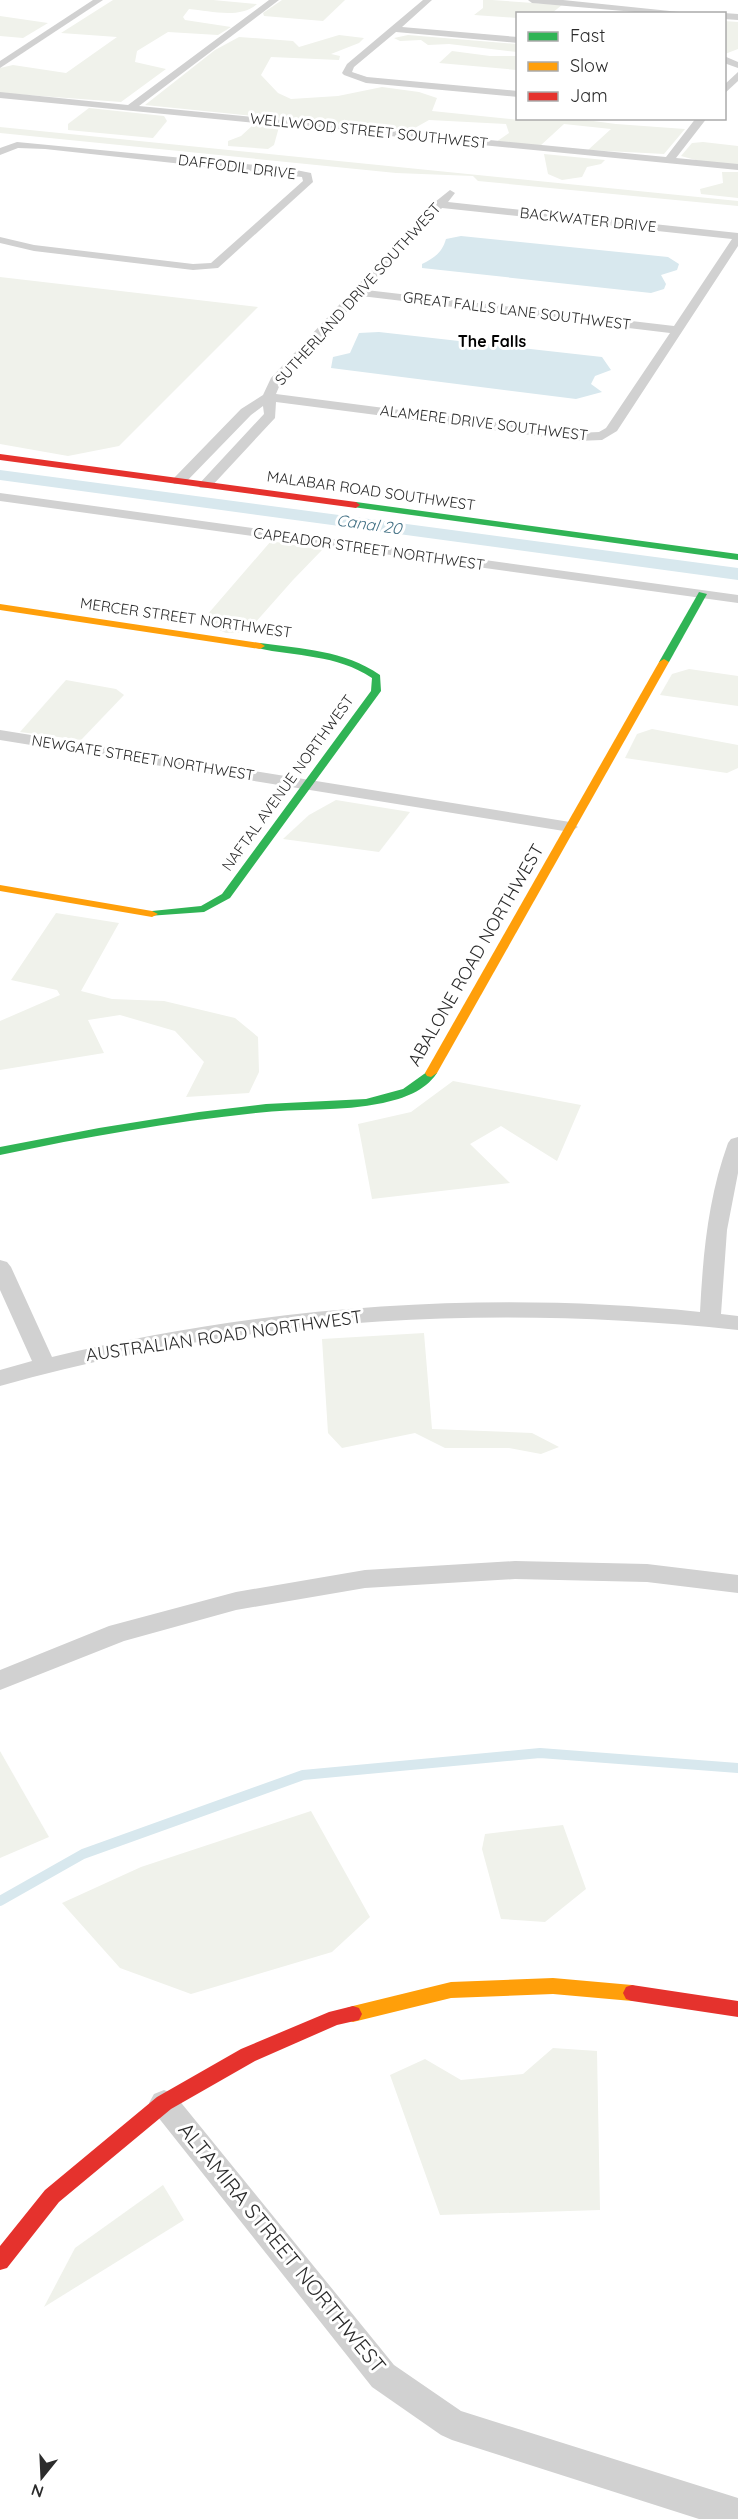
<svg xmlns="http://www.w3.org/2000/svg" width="738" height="2519" viewBox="0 0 738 2519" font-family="Quicksand,sans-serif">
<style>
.green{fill:#f0f2eb}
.water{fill:#d8e8ee}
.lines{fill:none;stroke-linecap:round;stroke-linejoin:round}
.stream{stroke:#d8e8ee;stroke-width:10}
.canal{fill:#d8e8ee;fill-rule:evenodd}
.street{fill:#d1d1d1;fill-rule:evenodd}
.fast{fill:#30b455;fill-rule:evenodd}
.slow{fill:#ff9f0a;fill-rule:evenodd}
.jam{fill:#e5322d;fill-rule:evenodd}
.labels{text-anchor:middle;stroke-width:6;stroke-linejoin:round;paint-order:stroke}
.far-street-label{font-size:15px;fill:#2c2c2c;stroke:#fff}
.far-neighbourhood-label{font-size:16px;font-weight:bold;fill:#000;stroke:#fff}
.far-water-label{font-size:16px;font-style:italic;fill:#437185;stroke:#fff}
.street-label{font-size:18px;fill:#2c2c2c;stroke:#fff}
.near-street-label{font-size:21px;fill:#2c2c2c;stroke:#fff}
</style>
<rect width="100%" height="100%" fill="#fff"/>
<g class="green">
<path d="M113,0H213L257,4C241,19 210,11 189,9L183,17L185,20L231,27L218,35L168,32L137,51L135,62L166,69L121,102L0,93V68L13,65L66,73L117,37L61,33Z"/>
<polygon points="282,0 345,0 323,21 264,16 263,13"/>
<polygon points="483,0 492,0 562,5 552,13 518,14 517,18 474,15 483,8"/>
<polygon points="0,16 48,23 23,38 0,36"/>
<polygon points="724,21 738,22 738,49 725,54"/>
<polygon points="339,35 364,38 359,43 331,54 340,56 339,60 271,57 261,75 278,93 291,99 338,96 382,87 419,92 437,98 432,111 520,120 578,119 616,124 685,129 664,154 588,150 611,129 564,124 540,146 496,142 509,133 506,124 429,120 413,129 383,129 145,105 215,50 239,37 293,41 299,47"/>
<polygon points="408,35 517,44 517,52 449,44 428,45 421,40 400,41 394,38"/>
<polygon points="452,51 490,56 517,56 517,70 439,63"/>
<polygon points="89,108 164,116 167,121 153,138 68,130 68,124"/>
<polygon points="253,125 279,127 274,145 268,149 228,146 228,141 241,136"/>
<polygon points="0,127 738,201 738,206 478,181 473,176 396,173 0,133"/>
<polygon points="703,142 738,146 738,165 703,162 681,156 692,143"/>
<polygon points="544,154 605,160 601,164 587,167 582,177 562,180 548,174"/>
<polygon points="722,172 738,172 738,198 701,194 700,189 723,183"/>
<polygon points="0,277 258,307 119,446 68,456 0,444"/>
<polygon points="271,541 322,550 293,580 247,632 226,633 201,622"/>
<polygon points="689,669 738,676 738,706 660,695 672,674"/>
<polygon points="66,680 116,689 124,695 81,740 20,732"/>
<polygon points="652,729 738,745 738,768 727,773 625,758 637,734"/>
<polygon points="336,800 410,812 379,852 283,839 309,815"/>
<polygon points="56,913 119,923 81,991 112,999 164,1001 235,1018 258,1037 259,1072 249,1093 186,1097 204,1062 175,1031 120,1015 88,1020 104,1053 0,1070 0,1021 60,995 57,990 11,980"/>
<polygon points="453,1081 581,1105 557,1161 501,1126 470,1144 510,1183 372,1199 358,1124 411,1112"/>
<polygon points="424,1333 432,1429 532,1433 559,1447 541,1454 509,1448 445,1448 415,1433 342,1448 328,1433 322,1339"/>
<polygon points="0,1751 49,1837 0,1858"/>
<polygon points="311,1811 370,1917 332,1952 191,1994 120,1968 62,1903 141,1867"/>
<polygon points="563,1825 586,1889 545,1922 501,1919 482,1849 485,1834"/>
<polygon points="553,2048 597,2051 600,2210 440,2215 390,2075 425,2059 461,2080 523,2074"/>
<polygon points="163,2185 184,2220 44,2307 75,2248"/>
</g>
<g class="water">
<path d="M461,236L668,257L679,264L677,270L661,275L666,284L664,289L651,293L422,268V264C434,258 442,253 446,239Z"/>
<polygon points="379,332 602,357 611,370 595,376 591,384 602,392 576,399 331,368 333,357 350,353 359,333"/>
</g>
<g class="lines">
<polyline class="stream" points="0,1901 83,1854 303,1775 540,1753 738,1768"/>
<polygon class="canal" points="0,470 738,568 738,580 0,480"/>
<g class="street">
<polygon points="93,0 103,0 0,68 0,61"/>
<polygon points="269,0 279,0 139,106 666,157 696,118 707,118 676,158 738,164 738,170 0,98 0,92 128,105"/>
<polygon points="423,0 432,0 402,27 518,37 518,43 396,32 354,67 352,72 367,77 518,91 518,97 366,83 344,75 342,73 347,64"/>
<polygon points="528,0 563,0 699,14 658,14 532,3"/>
<polygon points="724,13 738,14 738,20 724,19"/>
<polygon points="724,56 738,62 738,68 724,63"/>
<polygon points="738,72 738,81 724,94 724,85"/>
<polygon points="17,142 286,168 311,173 313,182 218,268 193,270 34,251 0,243 0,237 34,245 193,264 211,263 303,181 302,177 45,149 18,148 0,155 0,148"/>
<path d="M450,190L455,193L448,202L738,233V246L617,431L602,440L577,441L276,402L275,418L210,488H200L198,485L264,414L263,406L251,415L184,484H174L172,481L174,478L241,409L263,395L271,378L435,202ZM442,208L732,239L674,326L366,290ZM361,296L670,333L606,428L599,432L577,433L276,394L281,382Z"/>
<polygon points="0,493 738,595 738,603 0,501"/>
<polygon points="0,730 570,822 578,827 570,832 0,740"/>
<path d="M738,1137V1173L727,1230L721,1314L738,1316V1330C487,1304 244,1317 0,1386V1370L32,1361L0,1290V1260L7,1262L11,1267L52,1357C264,1306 483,1290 700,1312C703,1254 708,1198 728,1143L731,1139Z"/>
<polygon points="515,1561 647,1564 738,1575 738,1593 647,1582 515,1579 365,1588 236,1610 124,1641 0,1690 0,1670 109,1626 236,1592 365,1570"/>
<polygon points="164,2090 174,2094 394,2365 461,2411 738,2498 738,2519 699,2519 452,2440 441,2435 372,2387 154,2112 149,2103 154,2094"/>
</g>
<g class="fast">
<polygon points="356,502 738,554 738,560 353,507 352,505"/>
<polygon points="699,592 707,594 669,662 661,664 659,662"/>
<path d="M260,643C302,649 344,650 380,675L381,691L230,898L204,912L148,916V912L152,911L201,906L222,894L371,691L372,678C336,654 297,657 257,648L255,646Z"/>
<path d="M431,1069L437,1073C424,1092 404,1098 383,1103C341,1112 298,1108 256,1113C170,1122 85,1137 0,1155V1147L99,1128L199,1112L266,1104L366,1099L403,1089Z"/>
</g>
<g class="slow">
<polygon points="0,604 260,643 265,646 260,649 0,610"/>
<polygon points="664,659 669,662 437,1073 431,1077 427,1076 425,1073 659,662"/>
<polygon points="0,885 152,911 158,914 152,917 0,891"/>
<polygon points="553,1978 632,1985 638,1987 641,1993 638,1999 632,2001 553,1994 451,1998 353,2022 347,2020 344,2014 347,2008 353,2006 451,1982"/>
</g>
<g class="jam">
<polygon points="0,454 356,502 360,505 356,508 0,460"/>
<polygon points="632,1985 738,2001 738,2017 632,2001 626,1999 623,1993 626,1987"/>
<polygon points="353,2006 359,2008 362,2014 359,2020 337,2025 255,2061 171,2109 59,2202 7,2268 0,2270 0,2246 45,2190 157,2097 241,2049 329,2012"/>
</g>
</g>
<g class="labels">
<g class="far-street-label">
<text transform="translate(369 131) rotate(6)" y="5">WELLWOOD STREET SOUTHWEST</text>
<text transform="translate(237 167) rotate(7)" y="5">DAFFODIL DRIVE</text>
<text transform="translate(588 220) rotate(6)" y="5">BACKWATER DRIVE</text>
<text transform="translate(358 294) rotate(-48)" y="5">SUTHERLAND DRIVE SOUTHWEST</text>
<text transform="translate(517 311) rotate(7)" y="5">GREAT FALLS LANE SOUTHWEST</text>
<text transform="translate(484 423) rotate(7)" y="5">ALAMERE DRIVE SOUTHWEST</text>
<text transform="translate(371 491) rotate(8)" y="5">MALABAR ROAD SOUTHWEST</text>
<text transform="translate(369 549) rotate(8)" y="5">CAPEADOR STREET NORTHWEST</text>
<text transform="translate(186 618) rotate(8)" y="5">MERCER STREET NORTHWEST</text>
<text transform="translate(143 758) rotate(9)" y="5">NEWGATE STREET NORTHWEST</text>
<text transform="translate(288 783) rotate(-54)" y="5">NAFTAL AVENUE NORTHWEST</text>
</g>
<g class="far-neighbourhood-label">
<text x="492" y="347">The Falls</text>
</g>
<g class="far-water-label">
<text transform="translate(369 524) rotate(8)" y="6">Canal 20</text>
</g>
<g class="street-label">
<text transform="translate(476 955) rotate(-60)" y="6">ABALONE ROAD NORTHWEST</text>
<text transform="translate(224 1336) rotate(-8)" y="6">AUSTRALIAN ROAD NORTHWEST</text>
</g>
<g class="near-street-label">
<text transform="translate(282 2248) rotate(51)" y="7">ALTAMIRA STREET NORTHWEST</text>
</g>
</g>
<rect x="516" y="12" width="210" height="108" fill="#ffffff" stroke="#ababab" stroke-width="1.5"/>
<rect x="528" y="32" width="30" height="9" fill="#30b455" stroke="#ababab" stroke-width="1.5"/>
<text x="570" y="42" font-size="18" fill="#2c2c2c">Fast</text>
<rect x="528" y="62" width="30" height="9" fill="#ff9f0a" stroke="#ababab" stroke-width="1.5"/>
<text x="570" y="72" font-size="18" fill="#2c2c2c">Slow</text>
<rect x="528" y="92" width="30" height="9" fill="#e5322d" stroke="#ababab" stroke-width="1.5"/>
<text x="570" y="102" font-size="18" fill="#2c2c2c">Jam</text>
<g transform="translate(42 2477) rotate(198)" stroke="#ffffff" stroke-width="4.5" paint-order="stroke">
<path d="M0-4.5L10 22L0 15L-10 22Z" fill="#2c2c2c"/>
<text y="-9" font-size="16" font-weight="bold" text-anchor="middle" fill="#2c2c2c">N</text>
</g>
</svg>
